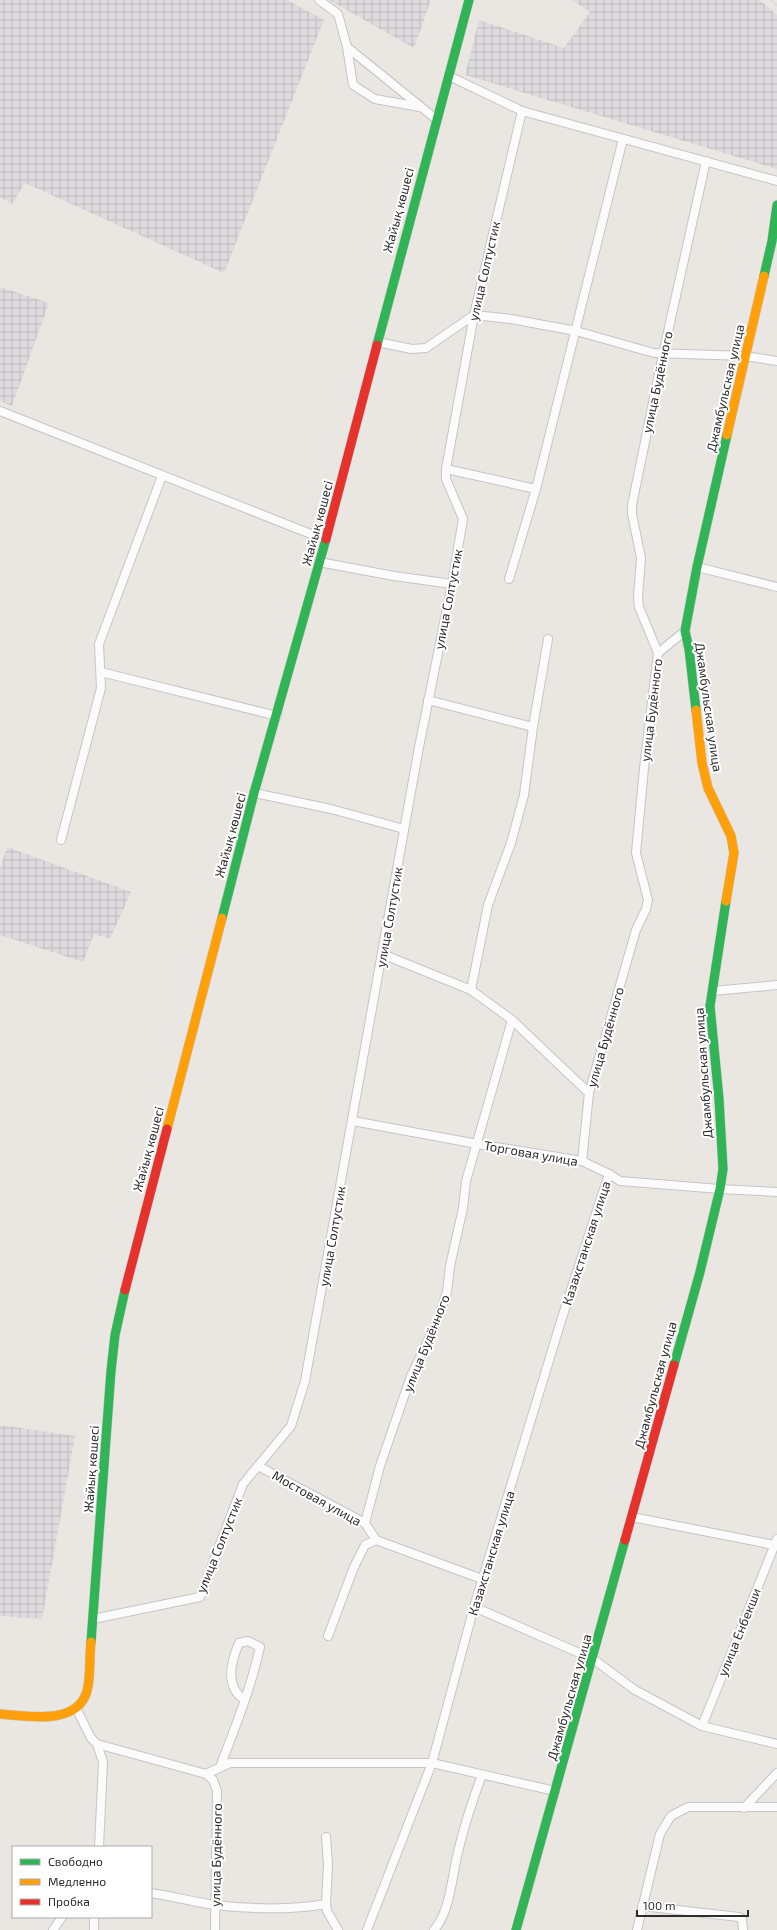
<svg xmlns="http://www.w3.org/2000/svg" width="777" height="1930" viewBox="0 0 777 1930" font-family="'Exo 2',sans-serif">
<style>
.industrial{fill:url(#industrial-grid)}
.lines{fill:none;stroke-linecap:round;stroke-linejoin:round}
.street-casing{stroke:#c6c5c5;stroke-width:10}
.fast-casing{stroke:#c6c5c5;stroke-width:10}
.slow-casing{stroke:#c6c5c5;stroke-width:10}
.jam-casing{stroke:#c6c5c5;stroke-width:10}
.street{stroke:#fcfbfb;stroke-width:8}
.fast{stroke:#30b455;stroke-width:9}
.slow{stroke:#ff9f0a;stroke-width:9}
.jam{stroke:#e5322d;stroke-width:9}
.rail{stroke:#dededf;stroke-width:2}
.labels{text-anchor:middle;stroke-width:4;stroke-linejoin:round;paint-order:stroke}
.street-label{font-size:13px;fill:#2d2d2d;stroke:#fff}
</style>
<defs>
<pattern id="industrial-grid" width="8" height="8" patternUnits="userSpaceOnUse"><rect width="8" height="8" fill="#dedbde"/><path d="M0 4h8M4 0v8" fill="none" stroke="#bfbcbf"/></pattern>
</defs>
<rect width="100%" height="100%" fill="#eae6e2"/>
<g class="industrial">
<polygon points="0,0 287,0 324,20 224,273 25,183 12,204 0,197"/>
<polygon points="329,0 431,0 414,48"/>
<polygon points="572,0 760,0 777,15 777,169 465,75 479,20 564,48 590,12"/>
<polygon points="0,287 49,303 12,406 0,401"/>
<polygon points="7,847 131,892 110,939 94,934 83,962 0,935 0,869"/>
<polygon points="0,1425 75,1436 42,1619 0,1616"/>
</g>
<g class="lines">
<defs>
<g id="street">
<polyline points="319,0 338,14 347,47 436,119"/>
<polyline points="347,47 353,85 375,99 420,107"/>
<polyline points="449,76 522,111 777,181"/>
<polyline points="377,342 412,349 426,348 474,315 511,319 576,331 654,353 745,356 777,361"/>
<polyline points="0,411 326,540"/>
<polyline points="446,469 536,489"/>
<polyline points="319,562 394,576 452,584"/>
<polyline points="697,567 777,587"/>
<polyline points="509,579 536,489 623,139"/>
<polyline points="658,653 685,631"/>
<polyline points="101,672 277,716"/>
<polyline points="428,700 533,727"/>
<polyline points="254,793 331,809 404,829"/>
<polyline points="61,840 101,688 99,644 162,476"/>
<polyline points="382,954 471,990 512,1020 589,1093 582,1161"/>
<polyline points="471,990 488,905 511,843 524,795 533,727 548,639"/>
<polyline points="713,991 777,985"/>
<polyline points="589,1093 636,930 646,909 648,900 636,853 644,768 658,653 639,607 638,597 641,558 632,514 632,505 663,354 706,161"/>
<polyline points="353,1121 472,1143 582,1161 609,1174 620,1181 720,1189 777,1192"/>
<polyline points="258,1466 365,1523 376,1540 482,1579"/>
<polyline points="632,1517 774,1545"/>
<polyline points="365,1523 380,1466 411,1376 437,1322 447,1292 450,1266 463,1208 466,1181 512,1020"/>
<polyline points="474,1607 593,1659 635,1690 702,1726 777,1744"/>
<polyline points="93,1619 200,1597 243,1484 291,1426 305,1381 419,747 452,584 463,519 446,479 446,469 474,315 522,111"/>
<polyline points="328,1636 354,1567 365,1545 376,1540"/>
<polyline points="76,1708 91,1738 97,1744 206,1774 213,1780 217,1791 215,1930"/>
<polyline points="702,1726 777,1539"/>
<polyline points="97,1744 103,1762 99,1847"/>
<path d="M220,1767C235,1728 251,1688 260,1647L248,1641L239,1643C231,1662 224,1687 245,1700"/>
<polyline points="206,1774 230,1763 432,1763 555,1791"/>
<polyline points="744,1808 777,1773"/>
<path d="M151,1893C172,1896 193,1902 215,1905C250,1909 291,1910 326,1904L328,1864L326,1837"/>
<polyline points="326,1904 327,1911 338,1930"/>
<polyline points="642,1906 739,1917 742,1919 743,1930"/>
<polyline points="94,1917 94,1930"/>
<polyline points="53,1930 62,1917"/>
<polyline points="367,1930 432,1763 474,1607 561,1321 609,1174"/>
<path d="M434,1930C451,1911 452,1873 459,1848C465,1823 473,1799 482,1775"/>
<polyline points="637,1930 660,1834 671,1816 688,1807 777,1807"/>
</g>
<g id="fast">
<polyline points="764,276 772,241 777,205"/>
<polyline points="377,345 469,0"/>
<polyline points="696,710 689,649 685,631 697,567 727,435"/>
<polyline points="222,918 254,793 326,539"/>
<polyline points="674,1365 700,1272 720,1189 723,1169 719,1099 710,1006 726,901"/>
<polyline points="91,1642 111,1371 115,1335 125,1290"/>
<polyline points="516,1930 625,1540"/>
</g>
<g id="slow">
<polyline points="727,435 764,276"/>
<polyline points="696,710 702,763 708,788 731,836 734,853 726,901"/>
<polyline points="167,1129 222,918"/>
<path d="M0,1714C28,1716 77,1726 87,1691C91,1676 89,1658 91,1642"/>
</g>
<g id="jam">
<polyline points="326,539 377,345"/>
<polyline points="125,1290 167,1129"/>
<polyline points="625,1540 674,1365"/>
</g>
</defs>
<use href="#street" class="street-casing"/>
<use href="#fast" class="fast-casing"/>
<use href="#slow" class="slow-casing"/>
<use href="#jam" class="jam-casing"/>
<use href="#street" class="street"/>
<use href="#fast" class="fast"/>
<use href="#slow" class="slow"/>
<use href="#jam" class="jam"/>
<polyline class="rail" points="771,0 777,5"/>
</g>
<g class="labels">
<g class="street-label">
<text transform="translate(398 210) rotate(-75)" y="5">Жайық көшесі</text>
<text transform="translate(484 271) rotate(-77)" y="5">улица Солтустик</text>
<text transform="translate(657 382) rotate(-78)" y="5">улица Будённого</text>
<text transform="translate(725 388) rotate(-77)" y="5">Джамбульская улица</text>
<text transform="translate(317 523) rotate(-75)" y="5">Жайық көшесі</text>
<text transform="translate(448 599) rotate(-79)" y="5">улица Солтустик</text>
<text transform="translate(709 707) rotate(82)" y="5">Джамбульская улица</text>
<text transform="translate(651 710) rotate(-83)" y="5">улица Будённого</text>
<text transform="translate(230 835) rotate(-75)" y="5">Жайық көшесі</text>
<text transform="translate(389 917) rotate(-80)" y="5">улица Солтустик</text>
<text transform="translate(605 1037) rotate(-74)" y="5">улица Будённого</text>
<text transform="translate(703 1073) rotate(-94)" y="5">Джамбульская улица</text>
<text transform="translate(148 1149) rotate(-75)" y="5">Жайық көшесі</text>
<text transform="translate(531 1153) rotate(10)" y="5">Торговая улица</text>
<text transform="translate(332 1236) rotate(-80)" y="5">улица Солтустик</text>
<text transform="translate(586 1243) rotate(-72)" y="5">Казахстанская улица</text>
<text transform="translate(426 1343) rotate(-68)" y="5">улица Будённого</text>
<text transform="translate(655 1385) rotate(-75)" y="5">Джамбульская улица</text>
<text transform="translate(91 1469) rotate(-86)" y="5">Жайық көшесі</text>
<text transform="translate(317 1498) rotate(29)" y="5">Мостовая улица</text>
<text transform="translate(219 1545) rotate(-68)" y="5">улица Солтустик</text>
<text transform="translate(491 1553) rotate(-73)" y="5">Казахстанская улица</text>
<text transform="translate(739 1632) rotate(-68)" y="5">улица Енбекши</text>
<text transform="translate(569 1697) rotate(-74)" y="5">Джамбульская улица</text>
<text transform="translate(216 1855) rotate(-89)" y="5">улица Будённого</text>
</g>
</g>
<rect x="12" y="1846" width="140" height="72" fill="#ffffff" stroke="#ababab"/>
<rect x="20" y="1859" width="20" height="6" fill="#30b455" stroke="#ababab"/>
<text x="48" y="1866" font-size="12" fill="#2d2d2d">Свободно</text>
<rect x="20" y="1879" width="20" height="6" fill="#ff9f0a" stroke="#ababab"/>
<text x="48" y="1886" font-size="12" fill="#2d2d2d">Медленно</text>
<rect x="20" y="1899" width="20" height="6" fill="#e5322d" stroke="#ababab"/>
<text x="48" y="1906" font-size="12" fill="#2d2d2d">Пробка</text>
<path d="M637 1910v6h111v-6" fill="none" stroke="#2d2d2d" stroke-width="2"/>
<text x="643" y="1910" font-size="12" fill="#2d2d2d" stroke="#ffffff" stroke-width="3" paint-order="stroke">100 m</text>
</svg>
